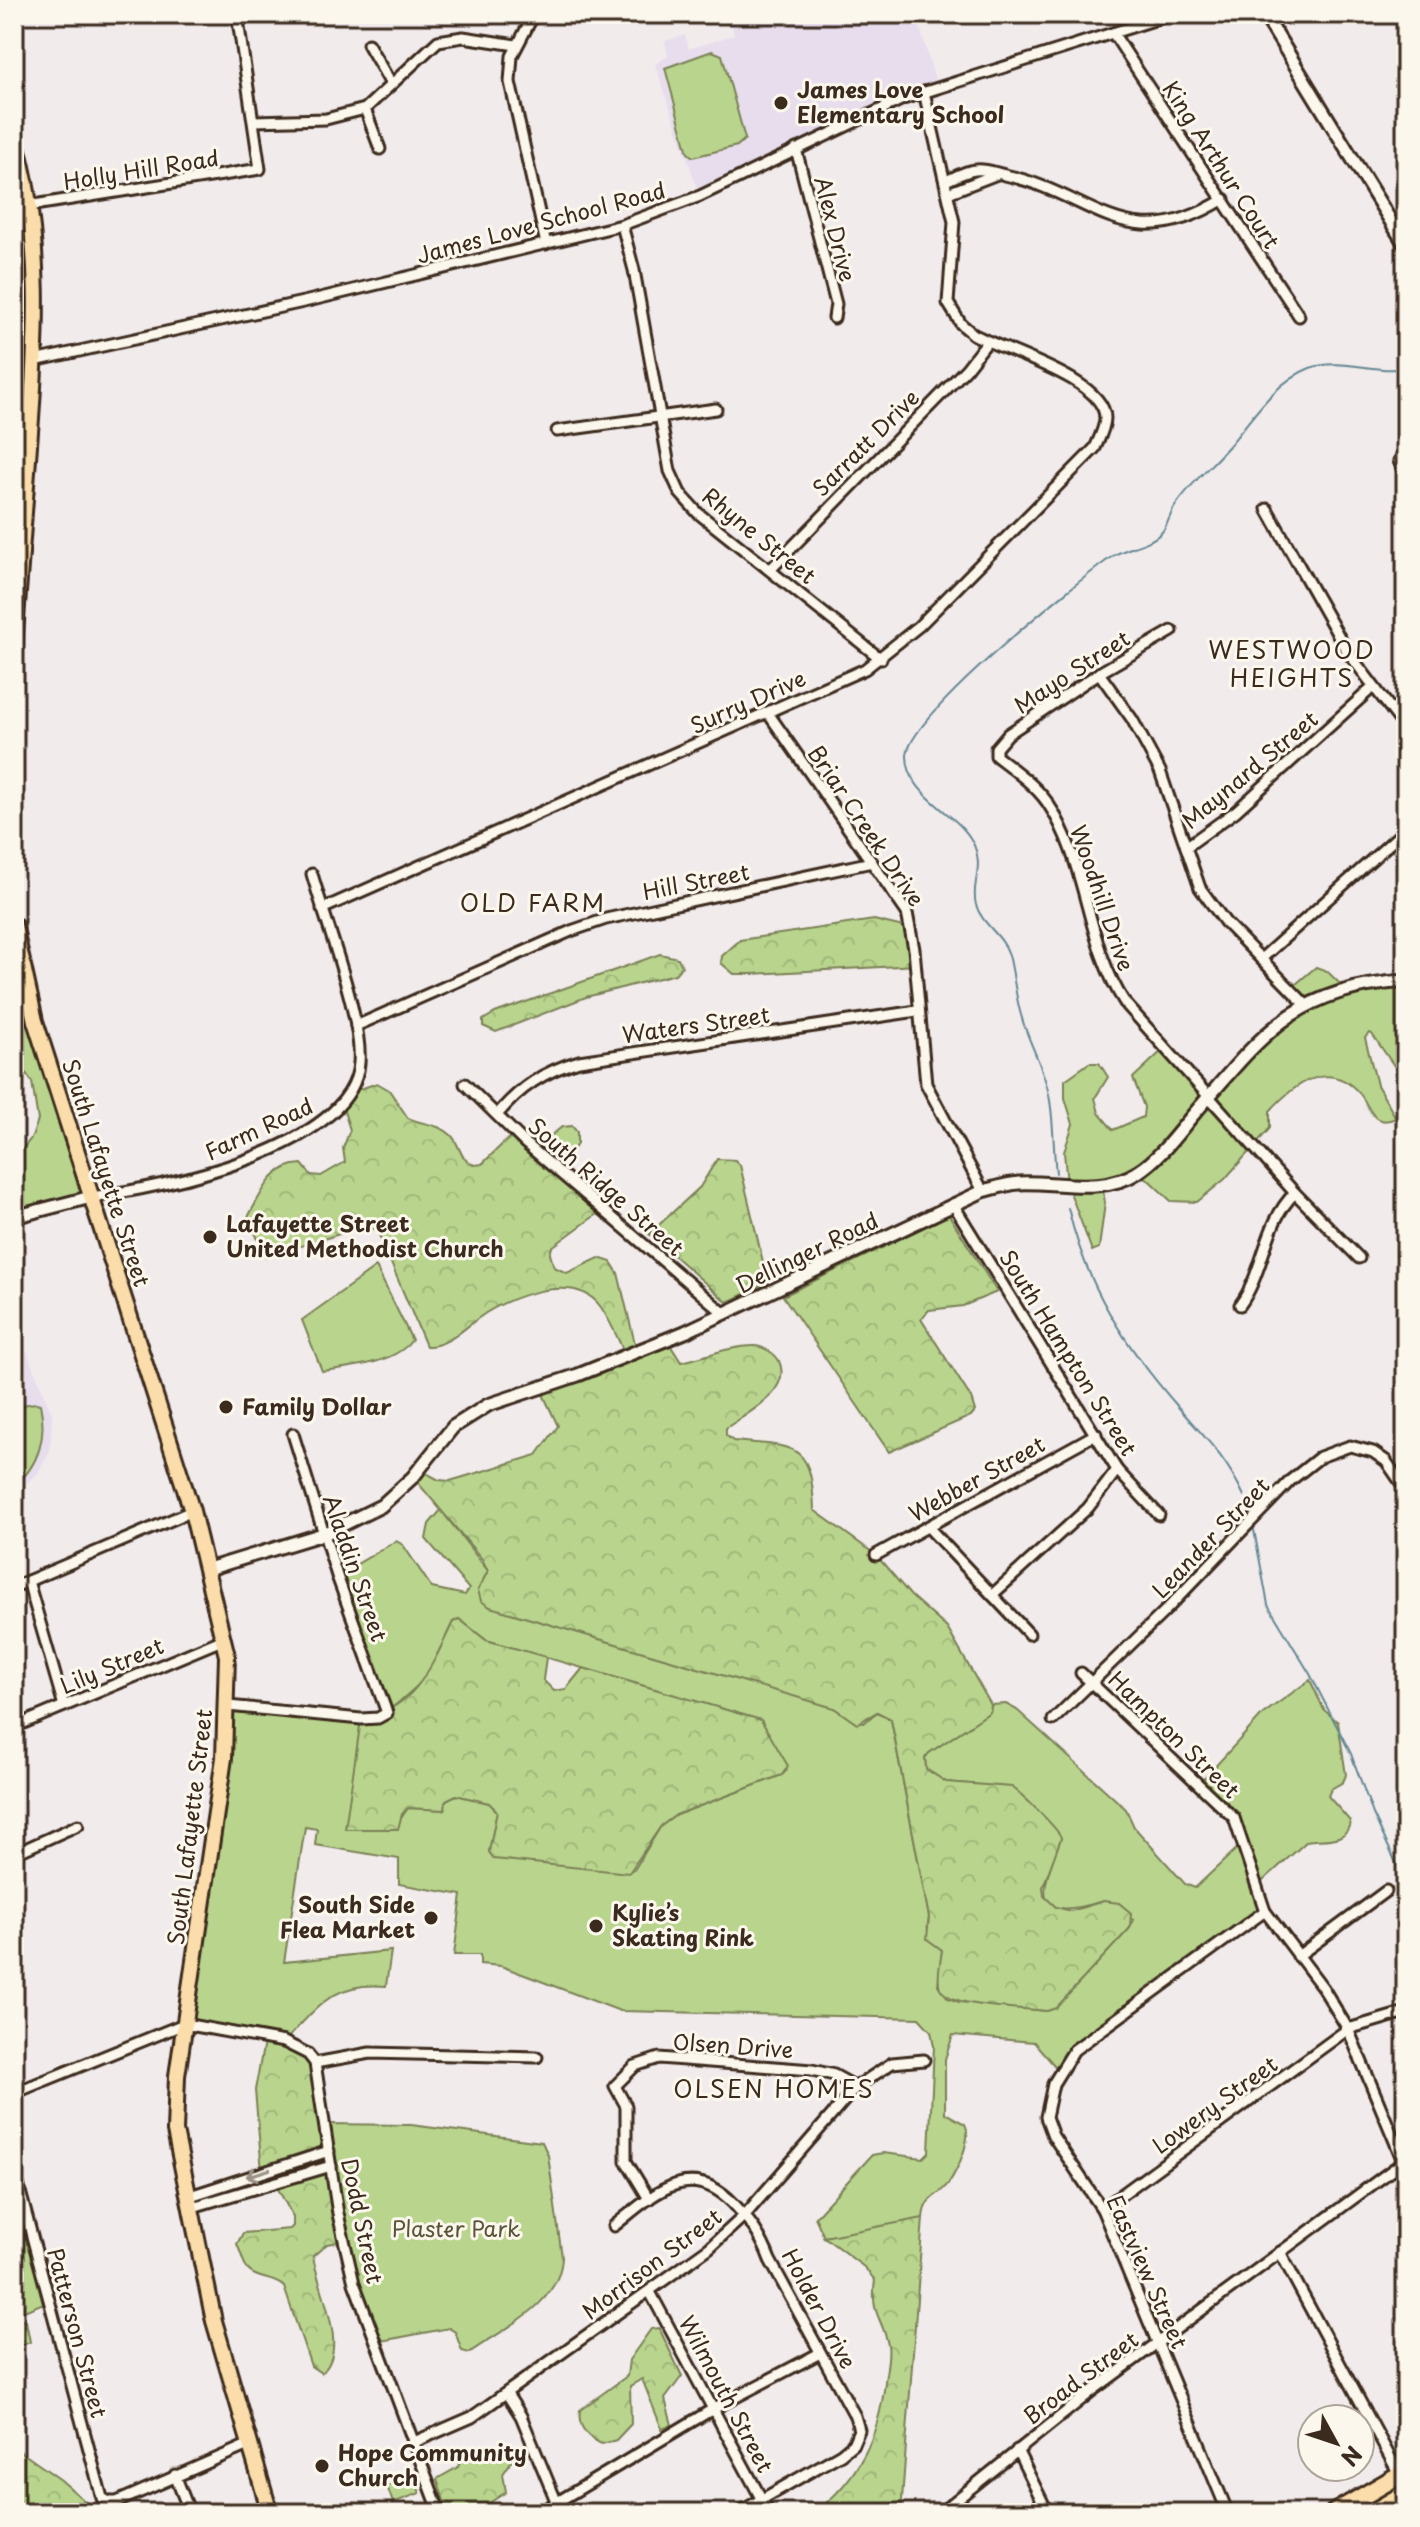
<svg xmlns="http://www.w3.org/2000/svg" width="1420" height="2527" viewBox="0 0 1420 2527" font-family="'Playpen Sans',sans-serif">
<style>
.built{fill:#e7ddec}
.green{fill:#b9d58d;stroke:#7a8056;stroke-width:2}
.forest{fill:url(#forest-crowns);stroke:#7a8056;stroke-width:2}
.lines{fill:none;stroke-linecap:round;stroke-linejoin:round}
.stream{stroke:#648892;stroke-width:2}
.minor-casing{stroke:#3b2a1e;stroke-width:15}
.tertiary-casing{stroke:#3b2a1e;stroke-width:17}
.primary-casing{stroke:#3b2a1e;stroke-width:20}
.trunk-casing{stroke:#3b2a1e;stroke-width:22}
.minor{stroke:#fbf7ec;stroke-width:9}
.tertiary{stroke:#fbf7ec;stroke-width:11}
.primary{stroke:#fbddab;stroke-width:14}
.trunk{stroke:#fbddab;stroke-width:16}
.oneway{stroke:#9b9085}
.poi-dot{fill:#3b2a1e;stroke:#fbf7ec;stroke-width:3}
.labels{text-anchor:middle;stroke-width:6;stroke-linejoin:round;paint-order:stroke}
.poi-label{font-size:22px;font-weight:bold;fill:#3b2a1e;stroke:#fbf7ec;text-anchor:start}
.street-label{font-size:22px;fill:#3b2a1e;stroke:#fbf7ec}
.park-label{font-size:22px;fill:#5a553a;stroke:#fbf7ec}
.neighbourhood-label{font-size:24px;letter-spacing:2px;fill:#3b2a1e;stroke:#fbf7ec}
</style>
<defs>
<pattern id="forest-crowns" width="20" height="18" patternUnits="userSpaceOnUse" patternTransform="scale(2)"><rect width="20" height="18" fill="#b9d58d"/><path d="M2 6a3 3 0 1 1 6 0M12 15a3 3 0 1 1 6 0" fill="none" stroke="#a0b779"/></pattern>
</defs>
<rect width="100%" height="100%" fill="#f2ebec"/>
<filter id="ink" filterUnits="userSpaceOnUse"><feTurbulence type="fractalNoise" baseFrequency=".0125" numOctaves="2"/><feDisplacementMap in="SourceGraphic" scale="16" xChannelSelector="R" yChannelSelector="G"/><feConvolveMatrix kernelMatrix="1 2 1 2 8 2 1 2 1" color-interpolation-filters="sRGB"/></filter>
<g filter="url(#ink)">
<g class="built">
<polygon points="729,14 916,14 934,77 941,86 700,196 655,64 668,56 665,41 685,35 689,49 734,35"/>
<polygon points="14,1321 52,1414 50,1451 38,1473 14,1494"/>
</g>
<g class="green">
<polygon points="712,51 722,55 745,139 737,146 693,157 688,153 665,68"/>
<path d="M1316,967L1327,971L1344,988L1406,981V1083L1372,1034L1369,1033L1365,1038L1377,1085L1396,1118C1372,1128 1371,1108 1360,1094C1329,1058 1294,1084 1270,1111V1128L1225,1179L1197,1202L1171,1201L1139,1171L1102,1184L1105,1203L1099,1248L1092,1251L1067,1184L1064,1152L1073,1124L1065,1098V1080L1089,1063H1099L1108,1077L1095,1098L1099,1113L1113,1130L1143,1117L1144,1107L1133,1078L1165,1048L1208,1097L1304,1004L1290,989Z"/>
<polygon points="35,1021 91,1197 14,1217 14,1160 32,1137 38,1120 32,1082 18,1062 20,1057 14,1053 14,1028"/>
<path d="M376,1267L412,1340C394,1364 350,1367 322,1371L302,1320Z"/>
<path d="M36,1403L40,1404C47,1435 40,1465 14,1486V1406Z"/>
<path d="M441,1510L488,1571L478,1590L834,1708L864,1723L877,1712L891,1720L929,1917C925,1936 929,1938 942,1950L938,1985L948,1998L959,2002L1047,2011L1056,2008L1130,1928L1133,1920L1103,1901C1027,1924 1041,1891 1061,1838C1055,1826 1024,1796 1012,1788L946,1782L926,1769L925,1758L929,1753L990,1712L991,1705L1006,1704L1017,1710L1126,1809L1134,1827L1185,1884L1195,1888L1244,1842L1241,1831L1200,1783L1263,1714L1310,1680L1324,1710L1338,1722L1346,1775L1343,1782L1331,1789L1328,1796L1350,1821C1348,1844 1322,1838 1307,1841L1255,1888L1265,1911L1075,2050L1060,2072L1034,2042L953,2035L945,2059V2113L965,2124C973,2138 957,2171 948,2184C936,2199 925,2196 923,2218L918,2222L824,2237L815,2217L872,2155L883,2153L923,2158L929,2152L934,2046L931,2031L919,2018L620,2011L501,1966L480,1964V1955H454L462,1895L399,1884V1859L315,1845L317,1829L305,1827L284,1962L391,1951L386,1986C333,1981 318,2007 284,2042L184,2024L228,1706L361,1719L399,1821L408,1808L444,1810L446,1800L456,1795L489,1803L497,1811L489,1852L634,1870L661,1826L676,1815L782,1775L787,1770L761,1720L486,1640L459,1619L453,1622L426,1678L389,1711L337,1576L396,1541L403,1545L432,1588L465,1595L469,1589L426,1539L429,1524Z"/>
<path d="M324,2124L411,2125L542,2142L548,2155L562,2257C560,2305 504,2328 469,2353L462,2351L455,2332L449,2328L376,2342L354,2283Z"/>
<polygon points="309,2162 308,2168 210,2196 211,2192"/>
<polygon points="24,2206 49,2301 14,2315 14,2209"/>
<polygon points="414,2477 420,2493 393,2503 387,2486"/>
</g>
<g class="forest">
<polygon points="874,920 912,929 917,965 752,974 734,974 721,963 722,956 740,940"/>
<polygon points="660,954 678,958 682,966 675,974 586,997 496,1032 483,1026 483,1020 495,1013"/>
<path d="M377,1083L389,1090L408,1118C423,1125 438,1123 451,1135C461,1145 459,1161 475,1165L482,1164L515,1132L533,1149L562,1127L572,1126L577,1132V1144L560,1171L604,1209L552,1247L550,1254L554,1267L567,1273L599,1258L611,1262L618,1273L637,1352L667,1340L681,1362C704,1357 731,1346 754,1346C763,1346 775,1353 779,1361C793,1391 746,1414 726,1428V1435L733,1441C792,1447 812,1439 814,1510L876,1555L911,1596L947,1628L991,1705L990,1712L929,1753L925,1758L926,1769L946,1782L1012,1787C1021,1794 1060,1830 1061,1838L1043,1887L1044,1896L1056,1907L1071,1911L1104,1901L1119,1903L1131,1913L1130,1928L1056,2008L1047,2011C1025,2008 948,2008 940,1988C936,1978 941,1961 942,1950L927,1939L929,1917L891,1719L877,1712L857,1724L834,1708L490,1607L481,1601L478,1590L488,1571L482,1559L413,1477L419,1469L439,1480L450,1481L537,1455L558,1426L540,1388L626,1356C618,1340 611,1321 600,1306C575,1271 507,1297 480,1317C463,1329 447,1347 426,1346L377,1230L365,1226L266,1257L248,1217C262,1193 271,1165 302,1164L311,1175L321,1176L345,1162L343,1148L350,1130L342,1105L351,1092Z"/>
<polygon points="717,1159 735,1160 740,1165 768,1283 727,1302 649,1234 700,1187"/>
<polygon points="949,1215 997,1292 963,1306 929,1310 921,1319 971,1398 975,1411 971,1416 889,1452 783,1296"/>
<path d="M459,1619L486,1640L546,1657L543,1680L554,1691L566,1689L583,1668L761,1720L788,1766L782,1775L676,1815L661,1826L629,1873L494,1859L489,1852L497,1811L489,1803L456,1795L446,1800L445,1810L408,1808L402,1814L398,1829H345L361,1719C415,1709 432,1666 453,1622Z"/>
<polygon points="265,2037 312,2058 329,2151 262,2172 255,2090"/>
<path d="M331,2166L344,2241L327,2244L313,2256C317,2287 351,2350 321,2373L311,2366L284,2287C274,2277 257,2280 248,2270C243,2263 241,2252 237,2244L243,2233L290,2229L293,2226V2217L275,2183Z"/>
<path d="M923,2218L901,2513H814C859,2479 879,2436 885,2382C886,2371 890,2355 888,2345C882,2316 870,2315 875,2280L864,2267L824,2237Z"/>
<polygon points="14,2317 26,2321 30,2342 14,2349"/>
<path d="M659,2328L682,2376L665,2399L672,2425L662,2429L642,2379L630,2386L631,2424L616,2440L602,2444C588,2439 577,2426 580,2410L627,2376L629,2360L651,2329Z"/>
<polygon points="14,2447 61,2480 98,2513 14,2513"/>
<polygon points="475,2447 512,2449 517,2453 503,2474 506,2492 474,2513 448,2513 437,2479 458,2467 463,2453"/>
</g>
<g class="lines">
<g class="stream">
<path d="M1056,1173C1053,1147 1054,1120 1049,1095C1044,1067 1028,1042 1021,1015C1015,995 1014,974 1009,955C1003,935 982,925 976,905C970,883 986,868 972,841C956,811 907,796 907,756C907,718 1076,582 1113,556C1127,547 1150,545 1162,532C1168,525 1170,513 1176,505C1190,484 1211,466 1228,447C1252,419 1274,382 1310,368C1341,357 1375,374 1406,368"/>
<path d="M1068,1208C1087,1288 1125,1346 1179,1408C1207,1440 1225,1456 1244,1496"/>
<polyline points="1254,1530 1268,1605 1310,1674 1351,1754 1373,1814 1406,1884"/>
</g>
<defs>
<g id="minor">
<polyline points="534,14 512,56 510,82 546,244"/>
<polyline points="1113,33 1299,316"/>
<polyline points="368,44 391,84"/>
<polyline points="365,109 380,149"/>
<polyline points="254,121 326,119 365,109 438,41 463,37 516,45"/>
<polyline points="796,149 836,304 834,318"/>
<path d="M946,181C955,177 965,171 975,170C985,168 995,173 1005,175C1094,194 1126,260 1224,199"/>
<polyline points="948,193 997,174"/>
<polyline points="28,206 260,169 237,14"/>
<polyline points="622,225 634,270 670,471 680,493 698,513 881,659"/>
<polyline points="34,361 308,301 622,225 700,196 903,99 1173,14"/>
<polyline points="557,431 716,409"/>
<polyline points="1406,453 1399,461 1406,478"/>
<polyline points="1267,509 1347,651 1406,729"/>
<polyline points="770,570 966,369 987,342"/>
<path d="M1172,631L1099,673L1008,734L996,748V756C1014,770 1034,784 1047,802C1088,862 1085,943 1125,1003L1295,1193L1359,1258"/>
<polyline points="1099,673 1132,719 1160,771 1200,888 1225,922 1305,1004"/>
<polyline points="768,713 907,913 914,949 926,1084 983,1191"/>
<polyline points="1186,847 1236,811 1372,688"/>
<path d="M322,909L865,669L919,626L1095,448C1099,439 1105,428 1105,418C1105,379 1003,351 973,334L961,324L948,303L954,222L924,92"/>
<polyline points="1261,959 1406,829"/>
<polyline points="356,1026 571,931 606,919 872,862"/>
<polyline points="465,1084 524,1142 725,1314"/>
<path d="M497,1115C520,1087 545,1071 579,1061L917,1011"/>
<path d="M91,1197C161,1188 353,1149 359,1063C363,1019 325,920 312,874"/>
<polyline points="953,1204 1117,1470 1159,1515"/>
<path d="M1240,1305C1265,1271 1264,1222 1295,1193"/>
<polyline points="928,1527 1029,1634"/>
<polyline points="876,1555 1096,1434"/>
<polyline points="28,1581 64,1706"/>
<polyline points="14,1587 192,1511"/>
<polyline points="992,1595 1088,1508 1117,1470"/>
<polyline points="1081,1673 1234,1818 1265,1911 1323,1988 1348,2029 1406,2168"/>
<polyline points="228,1706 361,1719 378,1718 387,1713 337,1576 293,1434"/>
<polyline points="1053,1720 1166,1610 1291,1480 1320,1457 1350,1446 1373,1452 1386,1461 1406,1490"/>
<polyline points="14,1727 224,1639"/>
<polyline points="14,1854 78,1825"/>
<polyline points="1298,1956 1386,1891"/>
<polyline points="315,2063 370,2053 537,2057"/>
<polyline points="14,2093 184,2024 284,2042 308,2054 315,2063 338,2214 354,2283 440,2513"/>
<polyline points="14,2169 102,2498 109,2502 117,2502 248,2445"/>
<polyline points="187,2197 329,2151"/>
<polyline points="649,2199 626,2161 626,2106 615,2086 635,2066 659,2058 812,2070 834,2075 856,2087"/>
<polyline points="189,2208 331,2166"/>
<polyline points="1102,2209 1348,2029 1406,2012"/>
<path d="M614,2226C653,2195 689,2158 733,2203C751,2222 761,2236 770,2260L855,2416L859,2430L853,2444L841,2454L738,2513"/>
<polyline points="1280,2252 1399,2474"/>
<polyline points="650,2292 769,2513"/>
<polyline points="507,2394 521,2416 561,2513"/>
<polyline points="412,2443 472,2417 709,2248 745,2215 856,2087 892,2063 924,2060"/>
<polyline points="1017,2450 1048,2513"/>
<polyline points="175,2475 190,2513"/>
<polyline points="252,2513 268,2507"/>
<polyline points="539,2513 713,2409 820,2353"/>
<polyline points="940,2513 1092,2391 1403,2162"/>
<polyline points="1228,2513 1102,2209 1053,2136 1046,2117 1053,2084 1074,2050 1265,1911"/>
</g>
<g id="tertiary">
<polyline points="1264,14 1406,246"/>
<polyline points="14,1217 91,1197"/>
<path d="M208,1569L326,1533L381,1506L413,1477L453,1427L488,1405L578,1375L685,1332L983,1191C995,1188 1006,1184 1019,1183C1058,1181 1102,1195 1138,1172C1160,1158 1177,1134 1193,1115C1263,1034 1293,989 1406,981"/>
</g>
<g id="primary">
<path d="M14,136C44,236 37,343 29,445C24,512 19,579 14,646"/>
<polyline points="14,925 35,1021 192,1511 227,1656 224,1758 177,2076 175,2131 214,2321 270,2513"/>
</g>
<g id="trunk">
<polyline points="1334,2513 1406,2471"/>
<polyline points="1372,2513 1406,2493"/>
</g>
</defs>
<use href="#minor" class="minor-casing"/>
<use href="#tertiary" class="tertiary-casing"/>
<use href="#primary" class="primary-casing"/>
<use href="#trunk" class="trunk-casing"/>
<use href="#minor" class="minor"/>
<use href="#tertiary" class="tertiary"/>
<use href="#primary" class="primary"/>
<use href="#trunk" class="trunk"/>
</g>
<defs><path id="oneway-shaft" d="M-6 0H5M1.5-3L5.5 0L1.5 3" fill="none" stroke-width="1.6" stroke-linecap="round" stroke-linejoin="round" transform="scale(2)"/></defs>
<use class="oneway" href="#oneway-shaft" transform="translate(258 2173) rotate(163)"/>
</g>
<g class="poi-dot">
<circle cx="781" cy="103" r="8"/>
<circle cx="210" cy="1237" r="8"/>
<circle cx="226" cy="1407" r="8"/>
<circle cx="431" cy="1918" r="8"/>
<circle cx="596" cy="1926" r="8"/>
<circle cx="322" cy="2466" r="8"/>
</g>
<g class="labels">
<g class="poi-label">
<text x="797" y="98">James Love<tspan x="797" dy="25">Elementary School</tspan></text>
<text x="226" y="1232">Lafayette Street<tspan x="226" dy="25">United Methodist Church</tspan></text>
<text x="242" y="1415">Family Dollar</text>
<text x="415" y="1913" text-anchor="end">South Side<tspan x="415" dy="25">Flea Market</tspan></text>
<text x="612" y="1921">Kylie’s<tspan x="612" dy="25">Skating Rink</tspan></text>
<text x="338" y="2461">Hope Community<tspan x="338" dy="25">Church</tspan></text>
</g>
<g class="street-label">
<text transform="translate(1221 165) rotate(57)" y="8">King Arthur Court</text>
<text transform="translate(141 170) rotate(-9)" y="8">Holly Hill Road</text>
<text transform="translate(541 223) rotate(-15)" y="8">James Love School Road</text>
<text transform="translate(835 229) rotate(76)" y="8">Alex Drive</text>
<text transform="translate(866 443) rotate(-45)" y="8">Sarratt Drive</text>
<text transform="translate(759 536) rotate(39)" y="8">Rhyne Street</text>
<text transform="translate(1072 672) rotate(-33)" y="8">Mayo Street</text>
<text transform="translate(748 702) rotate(-24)" y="8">Surry Drive</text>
<text transform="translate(1250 770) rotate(-40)" y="8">Maynard Street</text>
<text transform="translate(866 826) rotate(56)" y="8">Briar Creek Drive</text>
<text transform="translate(696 882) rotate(-11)" y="8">Hill Street</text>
<text transform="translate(1102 898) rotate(71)" y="8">Woodhill Drive</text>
<text transform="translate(696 1025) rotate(-8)" y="8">Waters Street</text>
<text transform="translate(259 1129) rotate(-25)" y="8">Farm Road</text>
<text transform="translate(106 1173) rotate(72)" y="8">South Lafayette Street</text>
<text transform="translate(606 1187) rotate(41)" y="8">South Ridge Street</text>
<text transform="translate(807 1253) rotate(-26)" y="8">Dellinger Road</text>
<text transform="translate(1068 1353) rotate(58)" y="8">South Hampton Street</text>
<text transform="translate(977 1479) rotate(-29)" y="8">Webber Street</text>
<text transform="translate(1211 1538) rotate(-46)" y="8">Leander Street</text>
<text transform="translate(355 1568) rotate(71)" y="8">Aladdin Street</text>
<text transform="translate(112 1666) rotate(-23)" y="8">Lily Street</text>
<text transform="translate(1174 1735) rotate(44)" y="8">Hampton Street</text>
<text transform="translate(190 1827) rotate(-83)" y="8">South Lafayette Street</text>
<text transform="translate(733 2046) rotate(4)" y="8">Olsen Drive</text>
<text transform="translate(1215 2105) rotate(-36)" y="8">Lowery Street</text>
<text transform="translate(362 2221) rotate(78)" y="8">Dodd Street</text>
<text transform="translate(652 2264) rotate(-37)" y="8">Morrison Street</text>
<text transform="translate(1147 2272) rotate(66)" y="8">Eastview Street</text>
<text transform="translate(819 2309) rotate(62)" y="8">Holder Drive</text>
<text transform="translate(77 2333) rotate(75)" y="8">Patterson Street</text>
<text transform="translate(1081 2378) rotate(-37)" y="8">Broad Street</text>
<text transform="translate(726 2394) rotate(62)" y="8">Wilmouth Street</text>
</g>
<g class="park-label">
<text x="456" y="2237">Plaster Park</text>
</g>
<g class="neighbourhood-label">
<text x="1292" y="659">WESTWOOD<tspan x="1292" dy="28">HEIGHTS</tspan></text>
<text x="533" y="912">OLD FARM</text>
<text x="774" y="2098">OLSEN HOMES</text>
</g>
</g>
<rect width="1420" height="2527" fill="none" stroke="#fbf7ec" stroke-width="48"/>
<rect x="24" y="24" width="1372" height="2479" fill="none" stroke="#3b2a1e" stroke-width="3" filter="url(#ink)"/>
<g transform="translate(1336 2443) rotate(130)"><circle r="38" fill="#fbf7ec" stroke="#aea59a" stroke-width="2"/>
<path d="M0-6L14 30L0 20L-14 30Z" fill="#3b2a1e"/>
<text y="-12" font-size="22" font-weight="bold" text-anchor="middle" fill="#3b2a1e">N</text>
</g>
</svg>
